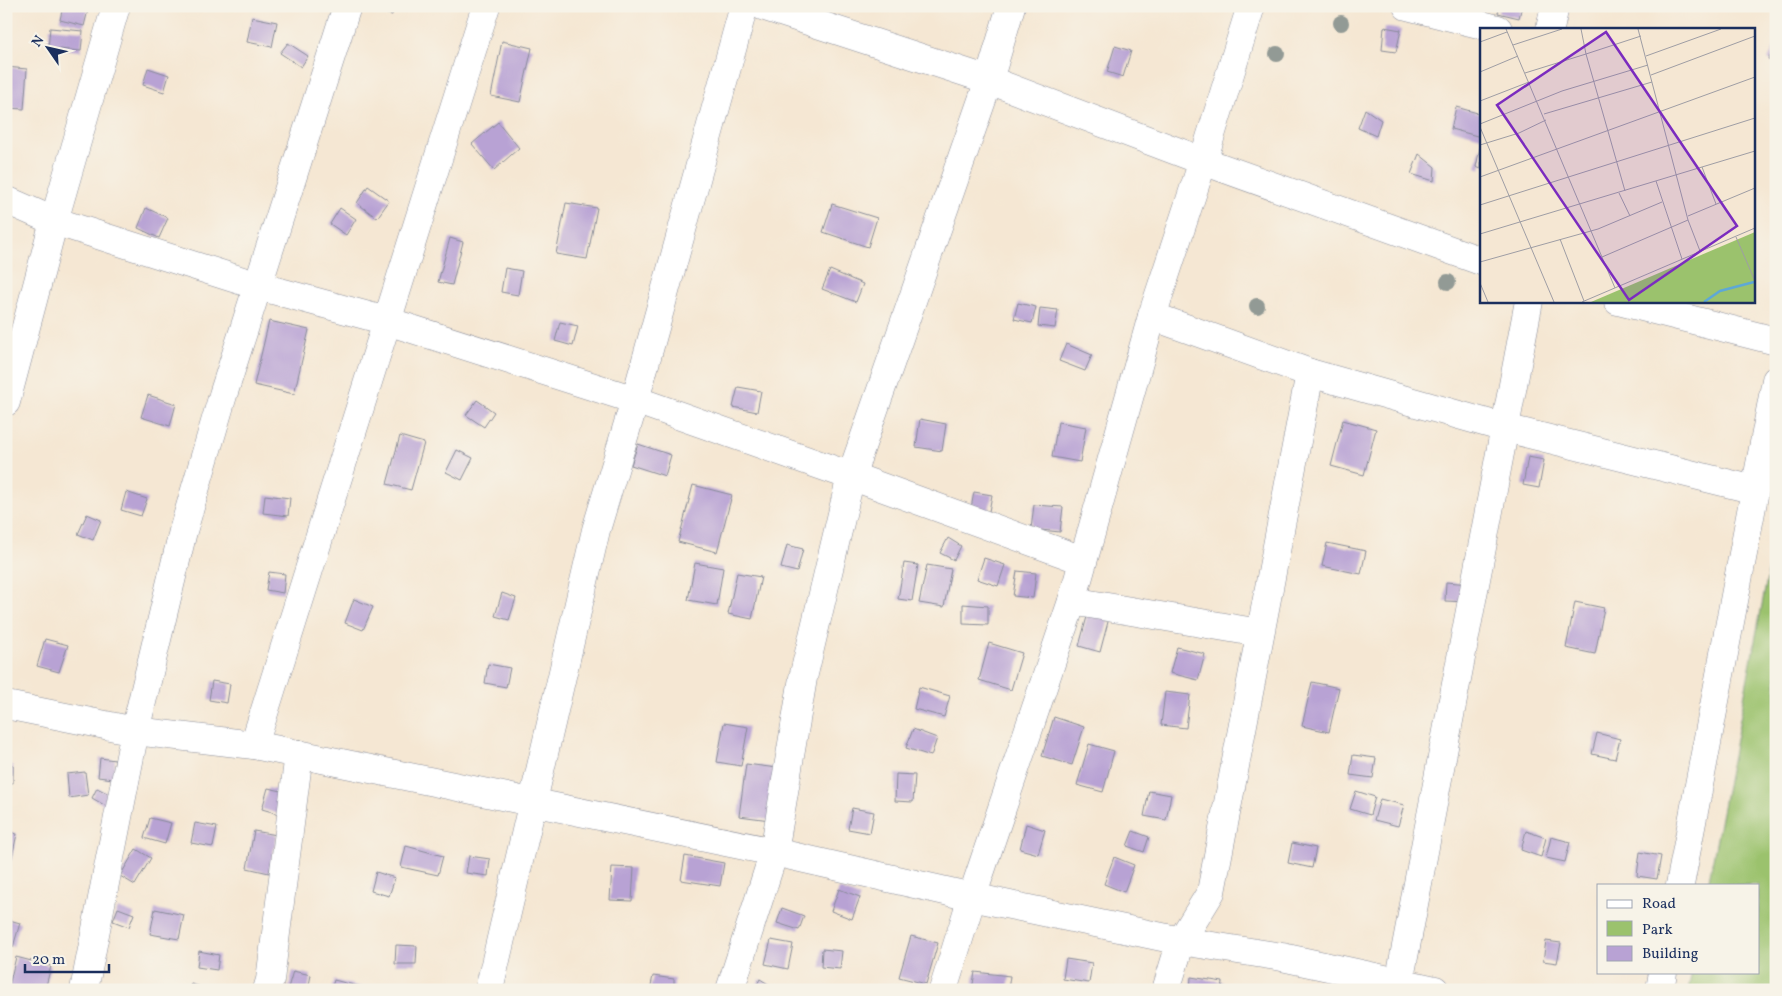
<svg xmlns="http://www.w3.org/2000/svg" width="1782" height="996" viewBox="0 0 1782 996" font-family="Vollkorn,serif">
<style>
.green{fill:#9bc26d;stroke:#5b7866}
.building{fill:#b8a2d4}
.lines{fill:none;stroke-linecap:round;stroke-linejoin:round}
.minor-casing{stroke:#888b98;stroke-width:29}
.minor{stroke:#fff;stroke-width:28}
.tree{fill:#929a95}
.inset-river{fill:none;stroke:#5ea8d6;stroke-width:2.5}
.inset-road{fill:none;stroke:#9e9da4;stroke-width:1}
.view{fill:#7b2cbf;fill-opacity:0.15;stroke:#7b2cbf;stroke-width:2.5}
.inset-edge{fill:none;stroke:#1b2f5e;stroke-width:2.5}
</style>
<rect width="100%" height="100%" fill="#f7f3e8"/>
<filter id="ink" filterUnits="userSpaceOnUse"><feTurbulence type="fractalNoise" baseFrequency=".02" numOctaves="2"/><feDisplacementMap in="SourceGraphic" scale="10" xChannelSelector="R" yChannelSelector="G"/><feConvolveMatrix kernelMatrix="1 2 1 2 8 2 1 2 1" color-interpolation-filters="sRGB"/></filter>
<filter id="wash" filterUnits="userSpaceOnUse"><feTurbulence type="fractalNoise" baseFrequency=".0096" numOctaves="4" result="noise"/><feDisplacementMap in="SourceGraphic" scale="20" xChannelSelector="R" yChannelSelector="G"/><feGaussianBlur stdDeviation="1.12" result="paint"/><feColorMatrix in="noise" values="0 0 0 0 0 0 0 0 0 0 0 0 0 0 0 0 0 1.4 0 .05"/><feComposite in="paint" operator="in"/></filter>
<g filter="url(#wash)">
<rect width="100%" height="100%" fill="#f5e7d3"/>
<polygon class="green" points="1776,532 1776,990 1688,990 1692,972 1758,972 1758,885 1708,885"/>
<g id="blocks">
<g class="building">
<polygon points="63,6 89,6 84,26 60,20"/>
<polygon points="371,6 395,6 392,15 371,9"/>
<polygon points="1500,6 1522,6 1519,18 1498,13"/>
<polygon points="252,17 277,22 272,47 247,42"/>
<polygon points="1384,27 1401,30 1396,52 1382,50"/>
<polygon points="50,28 83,31 81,51 48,48"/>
<polygon points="502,41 532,48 520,102 491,96"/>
<polygon points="288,43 308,56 301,67 280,53"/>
<polygon points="1776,44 1776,63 1768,59"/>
<polygon points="1115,46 1131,51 1123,77 1107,72"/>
<polygon points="6,67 27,69 24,109 6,108"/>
<polygon points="148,68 169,75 164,92 143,85"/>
<polygon points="1456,107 1481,114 1481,137 1451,129"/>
<polygon points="1365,109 1381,120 1376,136 1358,128"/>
<polygon points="498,122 519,148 494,170 472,144"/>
<polygon points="1480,148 1481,148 1481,169 1476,167"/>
<polygon points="1419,154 1435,167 1434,181 1411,174"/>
<polygon points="368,186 389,201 377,218 357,203"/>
<polygon points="566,203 597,208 587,259 556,254"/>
<polygon points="832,204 877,218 868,247 823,232"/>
<polygon points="146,208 168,218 159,238 138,228"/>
<polygon points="340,208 356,219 346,235 330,224"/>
<polygon points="450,238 463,242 452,285 438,282"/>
<polygon points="505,268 522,271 518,295 501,292"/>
<polygon points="830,270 863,284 856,302 822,289"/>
<polygon points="1018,303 1036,307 1032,323 1014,319"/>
<polygon points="1040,308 1058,310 1055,328 1038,326"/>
<polygon points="269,321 309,330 294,394 254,385"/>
<polygon points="560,322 578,326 573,346 555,341"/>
<polygon points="1066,344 1092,355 1085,371 1059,361"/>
<polygon points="738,387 761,391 757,412 733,407"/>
<polygon points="148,395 176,404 170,426 141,417"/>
<polygon points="477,400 494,412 484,427 466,415"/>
<polygon points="920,419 946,424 942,451 916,447"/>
<polygon points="1343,420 1376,429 1364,475 1331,466"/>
<polygon points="1058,422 1086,427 1080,462 1052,457"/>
<polygon points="400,436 424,443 411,490 387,484"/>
<polygon points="638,444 671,455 665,476 631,465"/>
<polygon points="457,450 473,458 462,480 446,472"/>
<polygon points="1528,457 1544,460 1539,488 1523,485"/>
<polygon points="693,485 732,495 717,552 678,542"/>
<polygon points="126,492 147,499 141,516 121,510"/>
<polygon points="974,492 992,495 988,517 970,514"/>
<polygon points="265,495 290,498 288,516 263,513"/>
<polygon points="1034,505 1063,507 1060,532 1031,529"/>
<polygon points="87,514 101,520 93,540 78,534"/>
<polygon points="948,538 961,546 954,560 940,553"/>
<polygon points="1327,543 1366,551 1361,574 1322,566"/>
<polygon points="787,545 803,549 797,572 781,568"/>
<polygon points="984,558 1005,565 998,586 977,579"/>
<polygon points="695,563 723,568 717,605 688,600"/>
<polygon points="904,563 918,565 912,601 898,599"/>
<polygon points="927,565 951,569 944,607 919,603"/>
<polygon points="1017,571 1036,573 1033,598 1013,596"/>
<polygon points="269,572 285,574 283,593 266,590"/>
<polygon points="737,573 761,577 752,619 728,614"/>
<polygon points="1446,582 1470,584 1469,602 1445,601"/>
<polygon points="502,593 516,598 509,620 495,616"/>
<polygon points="354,599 373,607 363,630 345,623"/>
<polygon points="1575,602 1604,608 1595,654 1566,648"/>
<polygon points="963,604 988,606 988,625 963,624"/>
<polygon points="1088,613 1109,618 1100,652 1079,646"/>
<polygon points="45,639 68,645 59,672 37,666"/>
<polygon points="989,643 1022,653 1011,690 979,680"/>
<polygon points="1177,647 1205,654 1198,680 1170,673"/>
<polygon points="488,664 510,668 506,687 485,683"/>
<polygon points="212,681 230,684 227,703 209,700"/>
<polygon points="1312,682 1339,688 1329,732 1302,726"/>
<polygon points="919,687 950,696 944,717 914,709"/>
<polygon points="1165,692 1190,695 1186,728 1161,725"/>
<polygon points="1054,717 1084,727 1072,765 1042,756"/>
<polygon points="724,723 748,727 741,766 717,762"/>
<polygon points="913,729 937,738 931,756 906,748"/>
<polygon points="1597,733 1620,739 1615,759 1592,754"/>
<polygon points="1089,744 1114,751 1103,792 1077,785"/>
<polygon points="1353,755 1376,758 1373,778 1350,775"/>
<polygon points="100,758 115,760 113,779 98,777"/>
<polygon points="6,764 13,765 13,783 6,783"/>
<polygon points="746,764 785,769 778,821 739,816"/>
<polygon points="85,772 88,795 69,798 67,774"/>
<polygon points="896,774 915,775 913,802 895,801"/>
<polygon points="97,788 111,795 106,806 92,798"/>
<polygon points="268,788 286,792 279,814 262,809"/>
<polygon points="1149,791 1171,795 1166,820 1144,816"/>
<polygon points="1356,791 1375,797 1370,815 1350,809"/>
<polygon points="1380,799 1404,805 1398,826 1374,820"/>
<polygon points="852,808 874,812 870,833 848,829"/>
<polygon points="150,818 171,823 165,844 144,838"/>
<polygon points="195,823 217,827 213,847 191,843"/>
<polygon points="1026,824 1045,830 1038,854 1020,849"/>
<polygon points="6,831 17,834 8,875 6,874"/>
<polygon points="254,831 277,835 269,873 247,868"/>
<polygon points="1133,831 1149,837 1144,852 1127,846"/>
<polygon points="1526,831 1546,838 1541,857 1521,850"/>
<polygon points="1551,837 1570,842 1565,862 1546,858"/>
<polygon points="1292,843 1316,848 1312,868 1288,863"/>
<polygon points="406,846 443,856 438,875 401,867"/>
<polygon points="136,849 151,858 135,885 120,876"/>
<polygon points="1640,852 1661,856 1657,879 1637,876"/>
<polygon points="469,856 490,859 488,876 466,873"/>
<polygon points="685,856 724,863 720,886 681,880"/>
<polygon points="1114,857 1134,865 1124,892 1104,884"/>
<polygon points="612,867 634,868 632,901 610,900"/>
<polygon points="376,872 395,878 389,896 371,891"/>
<polygon points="839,889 860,897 852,919 831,911"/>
<polygon points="118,908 134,914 129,927 113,921"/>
<polygon points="782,908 804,916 799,930 777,923"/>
<polygon points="155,909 184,915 179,939 150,934"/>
<polygon points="6,919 20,923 13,947 6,944"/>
<polygon points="911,936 938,943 926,984 899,977"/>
<polygon points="771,940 793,944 788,969 765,964"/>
<polygon points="1546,941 1561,943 1557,963 1543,961"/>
<polygon points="396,945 417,946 416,964 395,964"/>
<polygon points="822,949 842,951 840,969 821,967"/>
<polygon points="199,951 219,955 217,970 197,967"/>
<polygon points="16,957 51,966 45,990 8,990"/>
<polygon points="1066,959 1092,963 1089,983 1063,979"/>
<polygon points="293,971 311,975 308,990 288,988"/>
<polygon points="975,972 1010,976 1008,990 972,990"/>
<polygon points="653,976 674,979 674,990 650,990"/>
<polygon points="1191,977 1223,982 1222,990 1190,990"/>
<polygon points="760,979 778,990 754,990"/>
<polygon points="334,980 369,989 369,990 331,990"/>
<polygon points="191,984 205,988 205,990 189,990"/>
</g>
</g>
</g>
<g filter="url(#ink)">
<use href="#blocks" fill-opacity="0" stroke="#888b98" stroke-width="1"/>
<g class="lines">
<defs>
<g id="minor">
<polyline points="762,6 989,80 1203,161 1481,261"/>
<polyline points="1407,6 1498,29"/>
<polyline points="1550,29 1555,6"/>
<polyline points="6,200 54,221 116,6"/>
<polyline points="1618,301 1776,341"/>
<polyline points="1152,316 1310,373 1505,428 1755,490"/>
<polyline points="6,402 54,221 258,286 387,321 635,400 851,476 1082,560"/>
<polyline points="1072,601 1260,633"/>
<polyline points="6,705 135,731 254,745 774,852 972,897 1181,941 1282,957 1435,990"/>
<polyline points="254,745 486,6"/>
<polyline points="1680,885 1776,380"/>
<polyline points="1399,983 1529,301"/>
<polyline points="84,990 135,731 183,531 223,395 347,6"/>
<polyline points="267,990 270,980 299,754"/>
<polyline points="489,990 596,530 635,400 744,6"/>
<polyline points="730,990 774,852 803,678 851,476 989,80 1011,6"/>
<polyline points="943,990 972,897 1072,601 1152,316 1203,161 1251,6"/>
<polyline points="1166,990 1181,941 1211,892 1310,373"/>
<polyline points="1660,990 1663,972"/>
</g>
</defs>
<use href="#minor" class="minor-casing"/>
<use href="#minor" class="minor"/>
</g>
<g class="tree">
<circle cx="1341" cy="23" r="8"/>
<circle cx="1277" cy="54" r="8"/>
<circle cx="1448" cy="282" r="8"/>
<circle cx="1257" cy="306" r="8"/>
</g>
</g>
<g transform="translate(1480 28)">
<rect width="275" height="275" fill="#f5e7d3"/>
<path d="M275,204V274H111Z" fill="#9bc26d"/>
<path class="inset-river" d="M224,274L240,263L274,254"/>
<path class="inset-road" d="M26,1L135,260M101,1L106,26L161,8M158,1L208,192L220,223M0,14L27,4M33,17L82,1M166,28L241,1M0,44L38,28M45,45L106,26L145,163M171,47L275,8M0,73L49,54M64,86L172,54M0,96L82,63L168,37M0,99L74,274M0,117L39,105L66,92M222,139L236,176M0,149L275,49M176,153L202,231M139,165L150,188M0,177L275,90M208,188L275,160M0,206L275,123M256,209L275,253M80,211L104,273M122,229L208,192M0,234L118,201L182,174M0,255L8,274M102,274L275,200"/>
<path class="view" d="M126,4L257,198L149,272L17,77Z"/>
<rect width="275" height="275" class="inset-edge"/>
</g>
<rect width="1782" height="996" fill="none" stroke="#f7f3e8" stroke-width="25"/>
<rect x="1597" y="884" width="162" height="90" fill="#f7f3e8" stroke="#9fa5b1"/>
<rect x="1607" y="900" width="25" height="8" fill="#ffffff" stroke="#9fa5b1"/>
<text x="1642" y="908" font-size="15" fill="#1b2f5e">Road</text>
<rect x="1607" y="921" width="25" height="15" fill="#9bc26d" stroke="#9fa5b1"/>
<text x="1642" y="934" font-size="15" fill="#1b2f5e">Park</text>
<rect x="1607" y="946" width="25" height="15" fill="#b8a2d4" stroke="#9fa5b1"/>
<text x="1642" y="958" font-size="15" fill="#1b2f5e">Building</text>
<g transform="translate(48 48) rotate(304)" stroke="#f7f3e8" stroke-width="4" paint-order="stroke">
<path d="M0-4L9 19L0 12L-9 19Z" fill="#1b2f5e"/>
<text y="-8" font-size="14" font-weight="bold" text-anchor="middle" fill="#1b2f5e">N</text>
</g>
<path d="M25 964v8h84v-8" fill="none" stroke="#1b2f5e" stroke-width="2.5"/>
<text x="32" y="964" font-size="15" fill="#1b2f5e" stroke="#f7f3e8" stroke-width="4" paint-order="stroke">20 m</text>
</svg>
